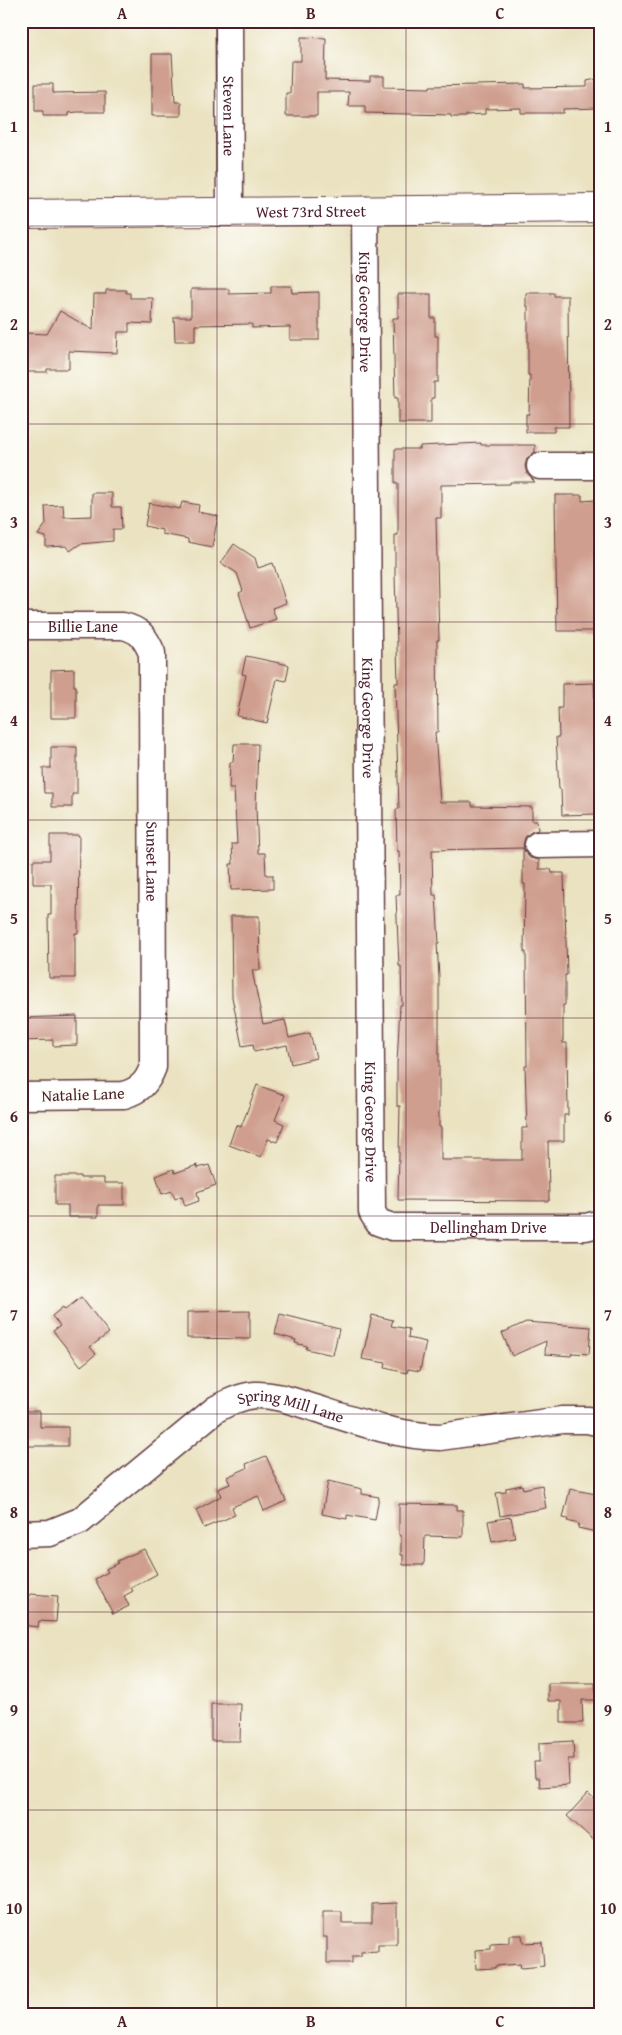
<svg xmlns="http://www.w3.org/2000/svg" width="622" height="2035" viewBox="0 0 622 2035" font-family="'Gentium Book Plus',serif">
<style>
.building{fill:#cf9e8e;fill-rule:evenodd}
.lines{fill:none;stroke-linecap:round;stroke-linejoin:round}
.minor-casing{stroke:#623c41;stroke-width:29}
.major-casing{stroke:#623c41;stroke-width:30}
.minor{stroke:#fff;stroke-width:26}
.major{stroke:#fff;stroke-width:28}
.grid{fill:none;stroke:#4a1f2b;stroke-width:1;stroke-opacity:0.55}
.labels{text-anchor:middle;stroke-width:4;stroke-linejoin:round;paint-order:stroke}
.street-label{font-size:16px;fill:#4a1f2b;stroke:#fdfcf7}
.neatline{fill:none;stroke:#4a1f2b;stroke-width:2}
.grid-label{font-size:16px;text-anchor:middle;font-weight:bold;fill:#4a1f2b}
</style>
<rect width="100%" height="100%" fill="#fdfcf7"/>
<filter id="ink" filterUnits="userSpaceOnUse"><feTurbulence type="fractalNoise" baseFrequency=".02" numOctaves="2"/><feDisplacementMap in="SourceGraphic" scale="10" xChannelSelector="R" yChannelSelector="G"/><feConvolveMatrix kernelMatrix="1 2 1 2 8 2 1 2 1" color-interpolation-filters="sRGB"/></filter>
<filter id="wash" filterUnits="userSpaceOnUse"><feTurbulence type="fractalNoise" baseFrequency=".0096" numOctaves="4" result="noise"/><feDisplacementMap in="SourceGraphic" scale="20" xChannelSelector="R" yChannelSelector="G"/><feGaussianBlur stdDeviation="1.12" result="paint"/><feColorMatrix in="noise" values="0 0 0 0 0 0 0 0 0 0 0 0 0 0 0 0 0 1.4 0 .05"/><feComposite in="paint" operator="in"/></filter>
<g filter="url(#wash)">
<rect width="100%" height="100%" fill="#eae2c0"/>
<g id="blocks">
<g class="building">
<polygon points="301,37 326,38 325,80 370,81 370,76 384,76 384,87 430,88 430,86 525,84 525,88 587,87 587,81 601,78 601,108 563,109 563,113 521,113 521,108 485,109 485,114 466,115 466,117 451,117 451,115 365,113 365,106 348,106 349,92 317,92 317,116 286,116 286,93 290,93 291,61 301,61"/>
<polygon points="152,54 172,54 175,102 181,102 181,116 152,116"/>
<polygon points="35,84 53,84 53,93 105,92 105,112 77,112 69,113 69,116 43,116 43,111 35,111"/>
<polygon points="271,286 291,286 292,293 319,292 319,340 290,340 290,327 252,328 252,324 195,325 195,341 175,341 174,317 191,317 191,289 229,289 229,294 271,293"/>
<polygon points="106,290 126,290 126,293 130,293 130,298 153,298 152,324 129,323 129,332 118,332 117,353 69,351 69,369 47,369 47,372 24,372 24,333 47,334 60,311 93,330 94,294 106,294"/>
<polygon points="526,293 554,293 554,296 568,296 569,427 554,427 554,432 526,432 526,414 529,414 530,375 528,375 528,306 526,306"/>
<polygon points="398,294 431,294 431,318 435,318 435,336 438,336 438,382 434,382 434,398 431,398 431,423 398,423 398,398 395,398 393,318 398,318"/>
<path d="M481,443V445H535V452L527,458L525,466L527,474L535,482H510V484L441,485V518H436L439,640H437L438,732H435L440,802H472V806L532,807V821H537L538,830L531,832L525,837L523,845L525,852L530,858L539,860V869H551L552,873H564L567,975H565V1005H563V1043H567L568,1115H564V1141H548L549,1201L398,1200L400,1106H397V1064L400,1005H402L401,966H399L396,895H400L399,851H397L396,809H399L395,683H398L395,575V535H398V483H395V449H420V446ZM523,848V884H525L524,952H526L527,1066H525L527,1128H522V1160H441V1127H439V977L437,943H439L436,895H433L432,850Z"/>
<polygon points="92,493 112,493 112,507 121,507 122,529 113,529 113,541 80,544 70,551 67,546 46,547 46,537 38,535 46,524 45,506 63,505 64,517 92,516"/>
<polygon points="555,495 582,495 582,501 596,500 599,601 597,601 597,631 557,631"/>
<polygon points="182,502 199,505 198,512 218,516 212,547 188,542 188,539 162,534 162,530 145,526 149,503 180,509"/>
<polygon points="234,544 255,558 258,568 273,563 286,603 272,608 276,619 250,628 239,593 243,591 237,573 221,563"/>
<polygon points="246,656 289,665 286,681 277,679 267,723 237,716 246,675 242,674"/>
<polygon points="74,669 74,686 76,686 76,718 51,718 51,670"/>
<polygon points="594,683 595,707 598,707 600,789 596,789 596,814 562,815 561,789 559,789 556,737 559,737 558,708 562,708 562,684"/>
<polygon points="234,744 258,744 256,807 258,853 265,853 266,875 273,875 273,889 231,890 230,864 233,864 232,844 237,844 234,789 229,789 230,762 233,762"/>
<polygon points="51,747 77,747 77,794 72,794 72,807 52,807 52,793 44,793 43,768 51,768"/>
<polygon points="50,835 79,835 78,933 75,933 75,978 49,978 48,915 51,915 51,884 33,884 33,860 50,860"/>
<polygon points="231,916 259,916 260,970 252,970 263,1024 285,1020 289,1038 310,1033 316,1058 291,1064 287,1045 254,1052 253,1044 242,1046 232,997"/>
<polygon points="77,1016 77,1045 53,1046 53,1040 21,1041 21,1018"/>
<polygon points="257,1085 285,1095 275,1120 284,1124 277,1142 268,1139 261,1157 229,1145 236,1125 241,1127"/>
<polygon points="197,1165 198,1168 209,1165 216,1185 197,1192 199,1201 185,1206 182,1196 175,1199 172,1191 162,1194 156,1176 174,1169 175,1173"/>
<polygon points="55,1176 80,1176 80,1178 104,1178 104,1183 124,1183 124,1205 98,1205 98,1217 68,1217 68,1205 55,1205"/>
<polygon points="81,1297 109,1333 90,1347 96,1354 81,1366 53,1331 60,1326 52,1316 63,1307 65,1310"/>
<polygon points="250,1311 250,1339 187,1338 187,1312"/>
<polygon points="280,1314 339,1329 333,1355 306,1349 307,1346 295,1343 296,1340 275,1334"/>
<polygon points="372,1315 393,1320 391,1326 409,1329 408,1338 426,1342 420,1371 408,1369 407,1373 385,1368 386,1363 362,1359"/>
<polygon points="526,1322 591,1327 589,1354 572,1353 571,1356 545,1354 546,1341 512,1356 502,1333"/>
<polygon points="21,1411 40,1411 40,1427 68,1427 68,1446 21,1446"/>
<polygon points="266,1456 286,1501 264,1511 258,1496 232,1507 235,1515 204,1528 196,1510 221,1496 218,1489 230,1484 227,1477 247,1468 246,1464"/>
<polygon points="328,1481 362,1489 362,1494 379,1497 375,1520 347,1515 347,1519 322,1514"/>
<polygon points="522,1485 523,1489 542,1485 546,1508 500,1516 496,1493 506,1492 506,1488"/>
<polygon points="570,1489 601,1495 601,1533 578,1528 579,1524 567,1521 568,1519 563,1518"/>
<polygon points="399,1504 457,1505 457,1510 463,1510 463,1537 425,1536 424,1565 403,1565 403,1555 401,1555 401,1535 399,1535"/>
<polygon points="511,1517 515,1538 492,1542 488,1521"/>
<polygon points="144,1549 157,1574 131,1588 133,1591 124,1596 129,1606 113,1614 95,1579 108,1572 106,1569 118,1563 117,1561"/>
<polygon points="30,1594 58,1596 56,1622 39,1621 38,1627 21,1625 21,1595 30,1596"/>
<polygon points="548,1683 595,1683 596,1700 582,1700 583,1723 561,1723 561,1701 548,1701"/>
<polygon points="211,1704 241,1704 240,1741 211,1741"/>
<polygon points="573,1741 574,1759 568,1759 569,1785 540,1787 539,1778 535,1778 534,1762 539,1762 539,1743"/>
<polygon points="588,1793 601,1805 601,1847 567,1816"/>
<polygon points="397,1903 397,1945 378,1945 378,1951 361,1952 361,1956 352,1956 352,1963 327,1963 327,1937 323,1937 323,1912 342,1912 342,1923 372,1923 372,1904"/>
<polygon points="509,1935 522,1935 523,1943 542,1942 544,1966 521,1968 520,1964 495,1966 495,1968 476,1969 475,1950 491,1949 491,1944 509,1943"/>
</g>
</g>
</g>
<g filter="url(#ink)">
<use href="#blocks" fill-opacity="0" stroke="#623c41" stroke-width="1"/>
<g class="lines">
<defs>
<g id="minor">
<path id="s1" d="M229,21L230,212"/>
<path id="s2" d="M365,210L372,1212L378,1222L392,1227H586L601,1223"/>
<polyline points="540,466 601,466"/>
<path id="s3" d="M21,626H123C140,630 145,637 152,653L153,1067C147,1083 140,1090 124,1095L21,1096"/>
<polyline points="538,845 601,844"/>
<path id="s4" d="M21,1534L50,1533L80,1521L216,1409C227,1403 241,1396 255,1395C277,1394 297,1403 318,1409C358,1422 398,1436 440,1437L562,1420H588L601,1423"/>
</g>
<g id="major">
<path id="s5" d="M21,214L601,208"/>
</g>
</defs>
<use href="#minor" class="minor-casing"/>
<use href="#major" class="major-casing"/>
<use href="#minor" class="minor"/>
<use href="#major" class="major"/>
</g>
</g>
<path class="grid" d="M217,21V2014M406,21V2014M21,226H601M21,424H601M21,622H601M21,820H601M21,1018H601M21,1216H601M21,1414H601M21,1612H601M21,1810H601"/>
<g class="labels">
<g class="street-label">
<text dy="6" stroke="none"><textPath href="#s1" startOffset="95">Steven Lane</textPath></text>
<text dy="6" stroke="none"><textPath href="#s5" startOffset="290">West 73rd Street</textPath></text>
<text dy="6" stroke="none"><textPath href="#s2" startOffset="102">King George Drive</textPath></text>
<text dy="6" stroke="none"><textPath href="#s3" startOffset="62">Billie Lane</textPath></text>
<text dy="6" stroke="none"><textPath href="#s2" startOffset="508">King George Drive</textPath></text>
<text dy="6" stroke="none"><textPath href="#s3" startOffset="352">Sunset Lane</textPath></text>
<text transform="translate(83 1094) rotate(-2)" y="6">Natalie Lane</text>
<text dy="6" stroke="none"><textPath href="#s2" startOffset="912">King George Drive</textPath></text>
<text dy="6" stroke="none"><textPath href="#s2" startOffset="1125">Dellingham Drive</textPath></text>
<text dy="6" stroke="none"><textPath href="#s4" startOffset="316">Spring Mill Lane</textPath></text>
</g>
</g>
<rect width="622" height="2035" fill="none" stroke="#fdfcf7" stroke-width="55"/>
<rect x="28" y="28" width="566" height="1980" class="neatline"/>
<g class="grid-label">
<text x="122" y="19">A</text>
<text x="311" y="19">B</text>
<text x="500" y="19">C</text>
<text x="14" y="132">1</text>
<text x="608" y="132">1</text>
<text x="14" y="330">2</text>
<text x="608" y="330">2</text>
<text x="14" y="528">3</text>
<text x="608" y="528">3</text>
<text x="14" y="726">4</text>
<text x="608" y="726">4</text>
<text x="14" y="924">5</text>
<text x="608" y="924">5</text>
<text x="14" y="1122">6</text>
<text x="608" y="1122">6</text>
<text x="14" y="1320">7</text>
<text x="608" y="1320">7</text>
<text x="14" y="1518">8</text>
<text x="608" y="1518">8</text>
<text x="14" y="1716">9</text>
<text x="608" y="1716">9</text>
<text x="14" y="1914">10</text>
<text x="608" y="1914">10</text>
<text x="122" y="2027">A</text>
<text x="311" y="2027">B</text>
<text x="500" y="2027">C</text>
</g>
</svg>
